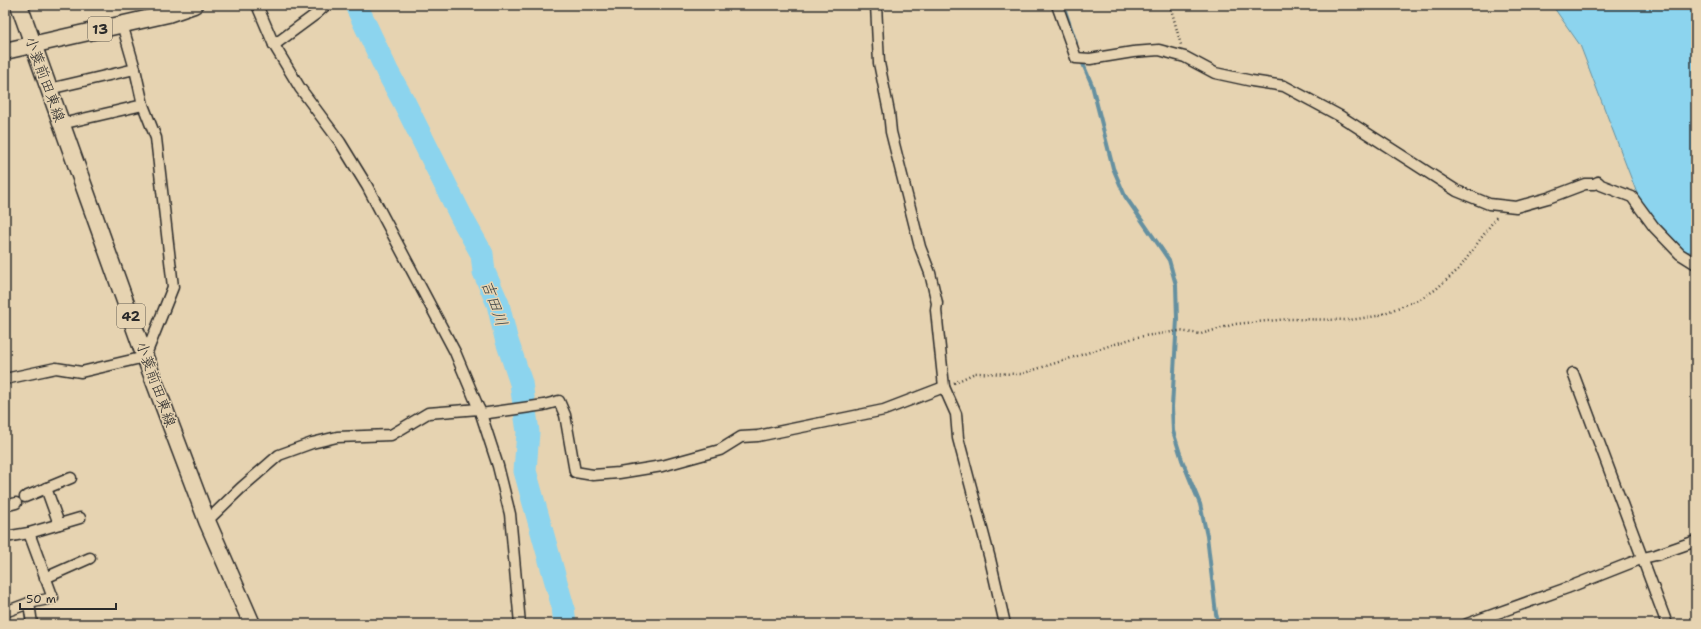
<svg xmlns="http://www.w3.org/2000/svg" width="1701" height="629" viewBox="0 0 1701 629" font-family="'Shantell Sans','Klee One',sans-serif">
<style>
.water{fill:#8cd4ee;stroke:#6590a0}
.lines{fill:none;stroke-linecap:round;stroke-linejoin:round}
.stream{stroke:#6590a0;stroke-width:4}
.river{stroke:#8cd4ee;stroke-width:23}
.street-casing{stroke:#2b2b2b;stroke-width:13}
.primary-casing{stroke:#2b2b2b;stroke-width:19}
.path{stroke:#2b2b2b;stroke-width:2.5;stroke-dasharray:1 3;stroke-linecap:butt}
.street{stroke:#e6d3b1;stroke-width:10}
.primary{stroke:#e6d3b1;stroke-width:16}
.labels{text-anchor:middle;stroke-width:3;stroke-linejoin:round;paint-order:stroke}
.shield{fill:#e6d3b1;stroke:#635d53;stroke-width:1}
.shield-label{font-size:14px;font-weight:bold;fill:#2b2b2b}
.street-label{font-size:15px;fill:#2b2b2b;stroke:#e6d3b1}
.water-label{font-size:16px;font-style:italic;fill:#3a4448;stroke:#e6d3b1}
</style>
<rect width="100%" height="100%" fill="#e6d3b1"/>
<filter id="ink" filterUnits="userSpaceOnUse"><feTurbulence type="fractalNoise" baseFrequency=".025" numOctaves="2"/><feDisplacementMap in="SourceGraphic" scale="8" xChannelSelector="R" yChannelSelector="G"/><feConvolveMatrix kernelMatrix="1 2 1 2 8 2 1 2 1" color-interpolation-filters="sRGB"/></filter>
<g filter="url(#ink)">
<polygon class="water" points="1552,5 1696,5 1695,253 1685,251 1649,213 1638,196 1580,45"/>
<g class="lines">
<g class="stream">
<polyline points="1063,5 1076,43"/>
<polyline points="1083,64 1092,85 1113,168 1125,196 1169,260 1176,285 1177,319 1172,407 1173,431 1182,460 1200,504 1207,536 1216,614 1219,624"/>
</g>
<polyline class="river" points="356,5 387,71 404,102 463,220 482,254 484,272 498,304 506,338 521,383 528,432 525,471 563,607 565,624"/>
<defs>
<g id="street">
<polyline points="257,5 274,45 300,88 340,142 367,186 455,352 481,414 498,466 510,514 520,624"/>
<polyline points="876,5 879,63 889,112 891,132 920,247 930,273 937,303 936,310 944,387 956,414 958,438 990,559 1005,624"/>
<polyline points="1057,5 1076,58 1090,59 1133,52 1159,50 1185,57 1215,73 1252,81 1284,86 1340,116 1457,191 1489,204 1516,207 1548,198 1585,184 1594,184 1598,182 1601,185 1632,197 1654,227 1680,254 1696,264"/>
<polyline points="274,45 316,14 326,5"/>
<polyline points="49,89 135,69"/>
<polyline points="61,124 143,105"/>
<polyline points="1573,373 1667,624"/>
<polyline points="5,379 56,368 81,372 145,357 173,287 156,138 143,105 135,69 122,24"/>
<polyline points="481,414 544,405 559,401 565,415 575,472 593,475 619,473 662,466 720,450 741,437 758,436 884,410 944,387"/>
<polyline points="46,488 59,524"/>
<polyline points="25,497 71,478"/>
<polyline points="5,506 16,503"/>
<polyline points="207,521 241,488 279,455 312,443 337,437 391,435 428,413 479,409"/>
<polyline points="5,537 29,533 80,518"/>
<polyline points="45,578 90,558"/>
<polyline points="29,603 32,624"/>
<polyline points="5,612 29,603 53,598 29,533"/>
<polyline points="1467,624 1567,588 1643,558 1656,555 1696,541"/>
</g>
<g id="primary">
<polyline points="19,5 145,357 207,521 252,624"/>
<polyline points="5,51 168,14 194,5"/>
</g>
</defs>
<use href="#street" class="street-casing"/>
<use href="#primary" class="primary-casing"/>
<g class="path">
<polyline points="1170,5 1181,45"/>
<polyline points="954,383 975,373 1021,374 1137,337 1179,331 1201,334 1235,324 1289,319 1350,320 1377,316 1420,299 1435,290 1459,269 1497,216"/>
</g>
<use href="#street" class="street"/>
<use href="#primary" class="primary"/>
</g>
</g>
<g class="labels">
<g class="shield">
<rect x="88" y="17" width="24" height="24" rx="3"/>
<rect x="117" y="304" width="28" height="24" rx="3"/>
</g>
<g class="shield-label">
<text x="100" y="34">13</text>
<text x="131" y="321">42</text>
</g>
<g class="street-label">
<text transform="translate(45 79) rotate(70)" y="5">小蓑前田東線</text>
<text transform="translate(156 384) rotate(70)" y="5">小蓑前田東線</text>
</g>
<g class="water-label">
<text transform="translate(495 303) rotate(70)" y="6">吉田川</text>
</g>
</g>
<rect width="1701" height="629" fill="none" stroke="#e6d3b1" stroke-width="20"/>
<rect x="10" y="10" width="1681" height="609" fill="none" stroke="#2b2b2b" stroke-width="1.5" filter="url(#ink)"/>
<path d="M20 603v6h96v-6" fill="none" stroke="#2b2b2b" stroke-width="2"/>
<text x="26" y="603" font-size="12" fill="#2b2b2b" stroke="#e6d3b1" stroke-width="3" paint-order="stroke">50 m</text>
</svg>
